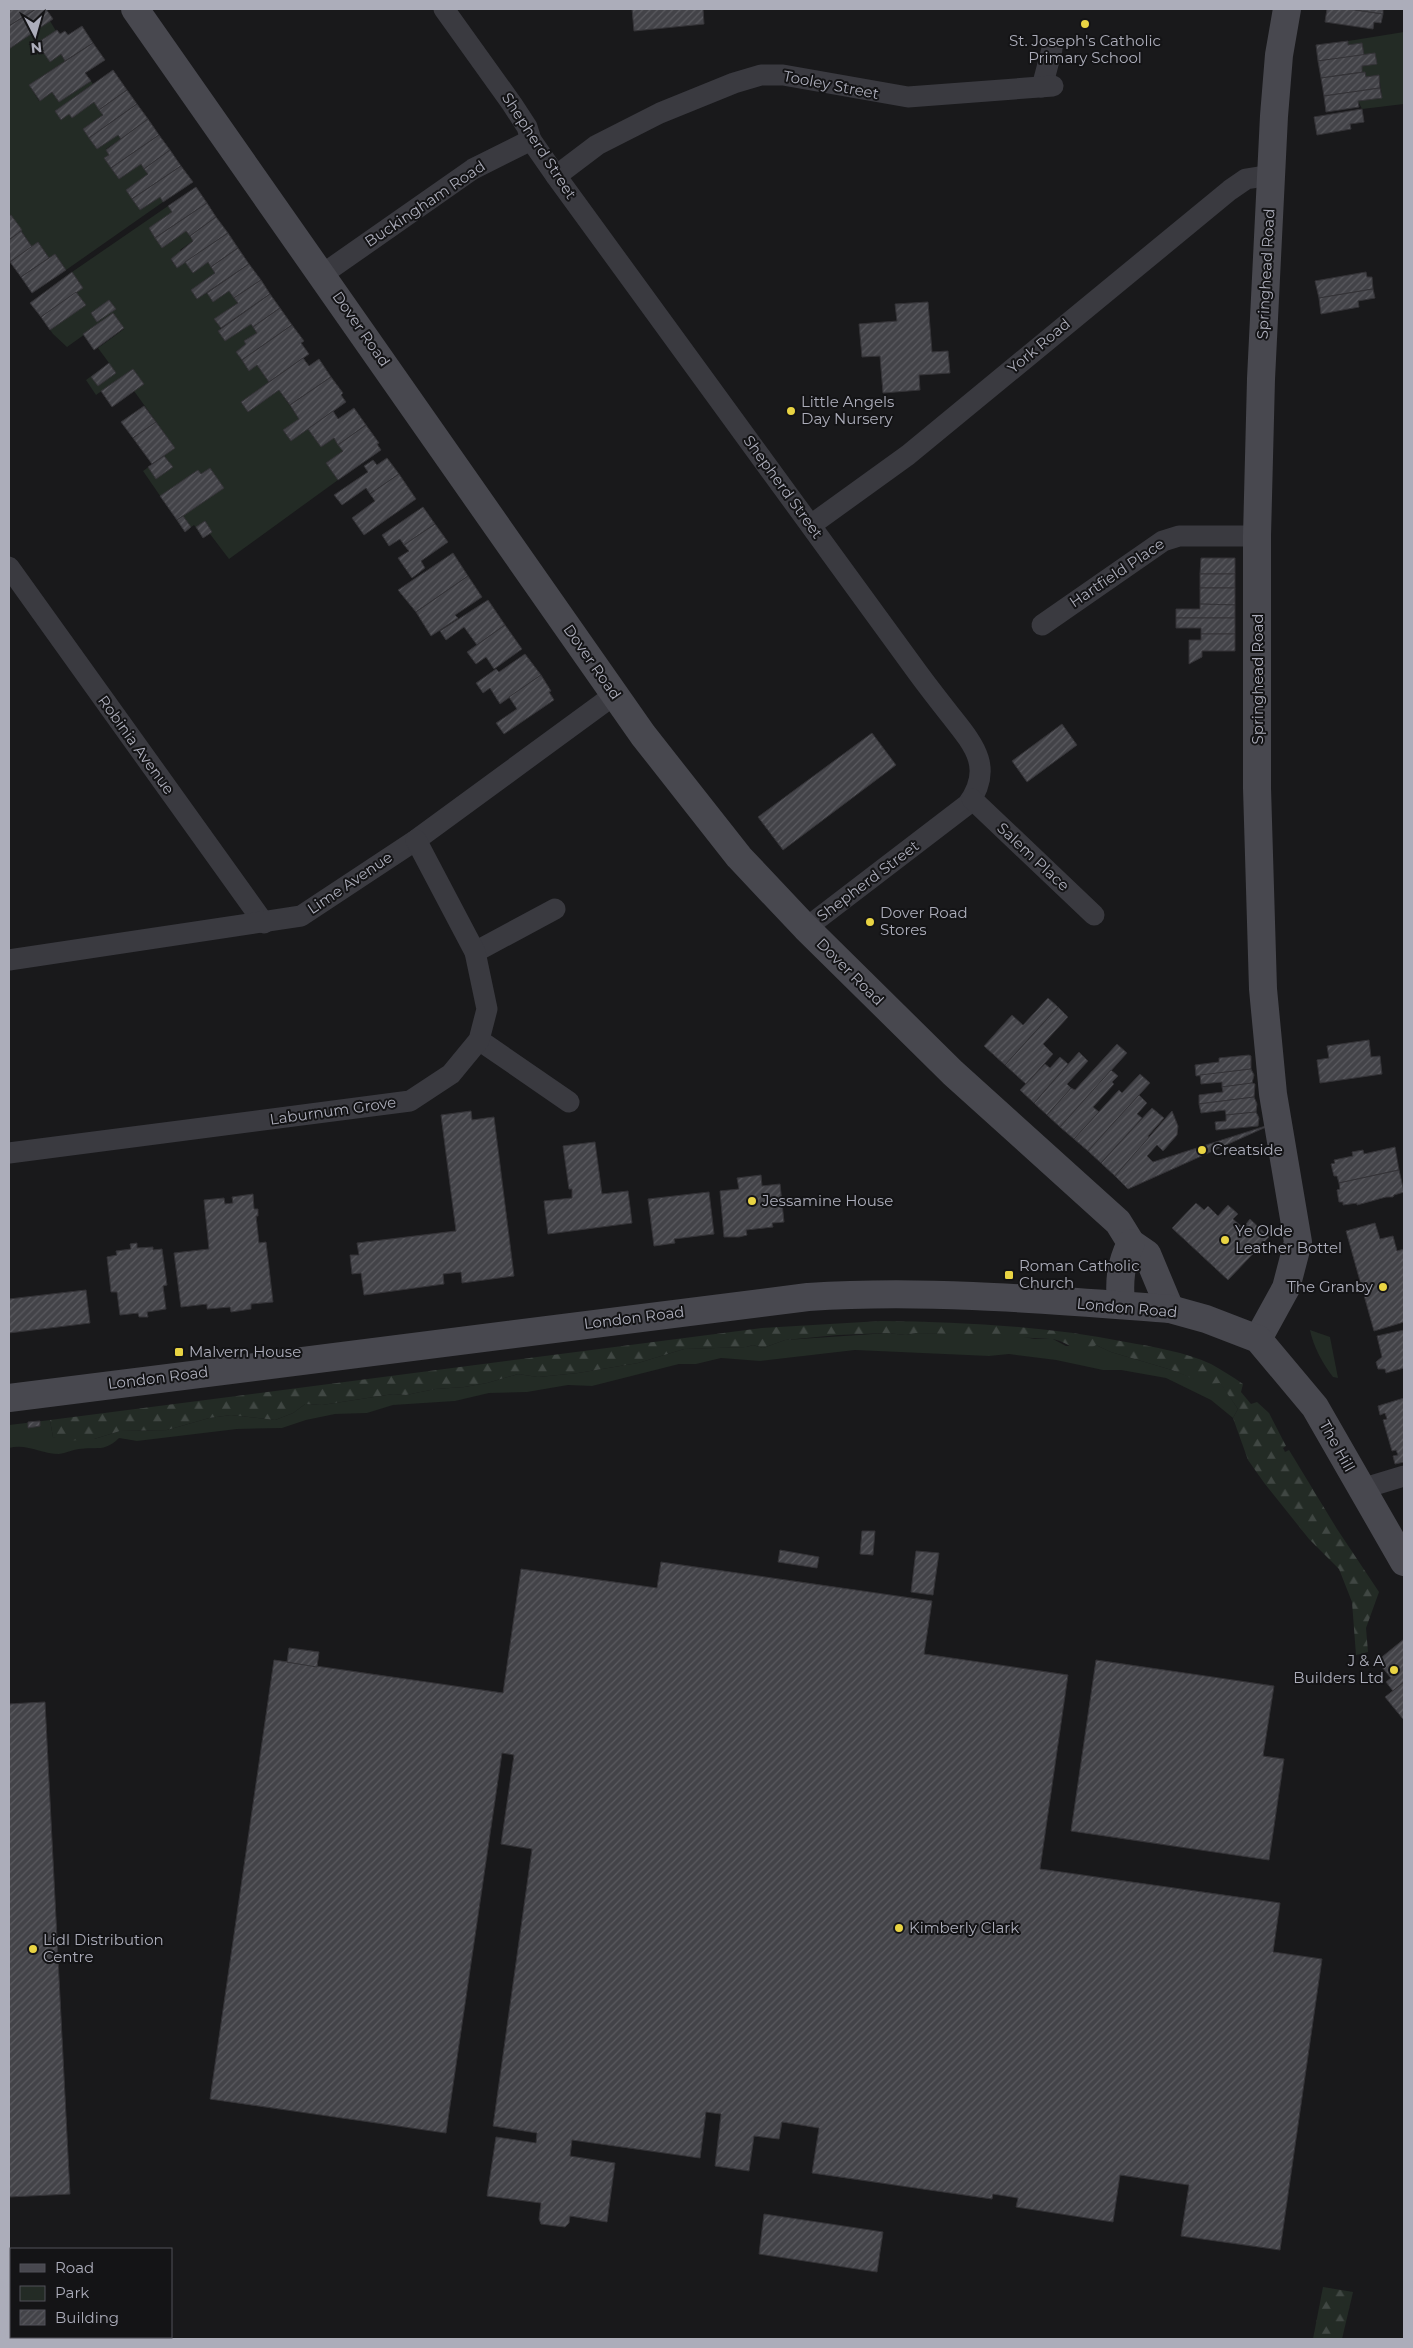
<svg xmlns="http://www.w3.org/2000/svg" width="1413" height="2348" viewBox="0 0 1413 2348" font-family="Montserrat,sans-serif">
<style>
.green{fill:#232b25}
.forest{fill:url(#forest-firs)}
.building{fill:url(#building-hatch);stroke:#343337}
.lines{fill:none;stroke-linecap:round;stroke-linejoin:round}
.street{stroke:#3a3a40;stroke-width:21}
.secondary{stroke:#48484f;stroke-width:28}
.poi-dot{fill:#e9d443;stroke:#141416;stroke-width:2}
.labels{text-anchor:middle;stroke-width:4;stroke-linejoin:round;paint-order:stroke}
.poi-label{font-size:15px;fill:#acadba;stroke:#141416;text-anchor:start}
.street-label{font-size:15px;fill:#acadba;stroke:#141416}
</style>
<defs>
<pattern id="forest-firs" width="22" height="20" patternUnits="userSpaceOnUse" patternTransform="scale(1.25)"><rect width="22" height="20" fill="#232b25"/><path d="M5 1l3.5 6h-7zM16 11l3.5 6h-7z" fill="#404743"/></pattern>
<pattern id="building-hatch" width="6" height="6" patternUnits="userSpaceOnUse" patternTransform="scale(1.25)"><rect width="6" height="6" fill="#434348"/><path d="M-1 1l2-2M0 6l6-6M5 7l2-2" fill="none" stroke="#5b5b60"/></pattern>
</defs>
<rect width="100%" height="100%" fill="#19191b"/>
<g class="green">
<polygon points="50,21 56,31 38,43 50,62 61,54 65,61 29,85 39,101 52,92 59,102 91,81 93,84 55,111 61,120 69,114 72,118 94,102 103,115 83,129 97,149 118,135 121,139 106,149 109,155 104,158 119,179 141,164 148,174 126,190 140,210 160,197 163,202 66,270 55,254 49,258 38,243 32,247 11,215 9,216 9,49"/>
<polygon points="1404,32 1404,104 1362,109 1358,101 1382,97 1379,75 1366,77 1365,72 1362,72 1362,66 1376,64 1375,53 1364,55 1362,43 1348,45 1348,41"/>
<polygon points="168,206 193,241 180,250 181,253 171,260 177,268 185,262 193,272 208,262 215,273 197,299 207,293 213,302 229,291 238,303 214,319 221,328 218,331 225,341 251,324 257,333 245,341 246,344 236,352 249,370 257,365 269,382 241,402 248,411 279,390 299,419 283,430 291,441 308,429 321,447 334,438 343,451 326,463 338,480 229,559 210,534 203,538 194,525 185,532 143,471 175,448 134,391 144,384 133,369 96,395 86,380 109,363 98,348 124,329 113,314 67,347 53,334 41,317 82,288 72,272"/>
<path d="M1310,1330L1330,1337L1338,1378L1333,1377C1323,1364 1313,1346 1310,1330Z"/>
<path d="M887,1333L906,1335L916,1333L1013,1335L1035,1339H1053L1066,1346L1096,1345L1111,1352L1172,1370L1206,1383L1220,1382L1238,1409L1233,1418L1211,1400L1166,1378L1121,1370H1103L1056,1360L1009,1354L989,1356L855,1350L760,1361L721,1358L696,1364H679L592,1386L568,1385L527,1392L489,1393L455,1401L393,1405L367,1413L335,1414L306,1420L282,1428L237,1429L137,1441L119,1438C104,1453 96,1446 79,1449C72,1450 66,1453 59,1454C42,1454 26,1443 9,1448V1425L50,1420L53,1437L94,1439L120,1431L167,1430L209,1418L231,1415L275,1420L293,1413L305,1404L322,1405L393,1394L406,1395L435,1389L464,1387L487,1383L518,1374L538,1377L578,1373L638,1363L684,1349L746,1347L753,1345L763,1348L785,1340Z"/>
</g>
<g class="forest">
<path d="M881,1321C963,1322 1045,1326 1126,1342C1154,1347 1185,1352 1211,1364C1222,1370 1233,1377 1243,1384L1241,1392L1251,1404L1257,1402L1269,1413L1286,1446L1283,1448L1285,1452L1289,1450L1337,1529L1379,1592L1366,1628L1368,1652L1356,1655L1352,1602L1339,1569L1309,1539L1265,1484L1248,1460L1233,1418L1238,1409L1220,1383L1206,1384L1172,1370L1111,1352L1096,1345C1077,1359 1068,1339 1050,1339C1006,1336 961,1334 916,1333L906,1335L887,1333L838,1335L785,1340L763,1348L753,1345L746,1347L684,1349L638,1363L578,1373L538,1377L518,1374L487,1383L464,1387L435,1389L406,1395L393,1394L322,1405L305,1404L293,1413L275,1420L231,1415L209,1418L167,1430L120,1431L94,1439L66,1441L53,1437L50,1420L762,1328Z"/>
<polygon points="1323,2287 1353,2292 1342,2339 1313,2339"/>
</g>
<g class="building">
<polygon points="9,9 36,9 9,26"/>
<polygon points="36,9 46,9 53,19 9,49 9,26"/>
<polygon points="632,9 703,9 704,24 634,31"/>
<polygon points="1327,9 1349,9 1383,14 1381,23 1374,22 1373,29 1325,22"/>
<polygon points="1349,9 1383,9 1383,14"/>
<polygon points="82,26 93,43 65,61 61,54 50,62 37,43 57,30 60,34 65,31 68,35"/>
<polygon points="1348,41 1348,45 1362,43 1364,55 1318,61 1316,45"/>
<polygon points="93,43 105,60 85,73 91,81 59,102 52,92 40,101 29,85"/>
<polygon points="1375,53 1377,64 1362,66 1362,72 1321,78 1318,61"/>
<polygon points="113,70 127,90 99,110 94,102 72,118 69,114 61,120 55,111"/>
<polygon points="1365,72 1366,77 1379,75 1380,88 1324,96 1321,78"/>
<polygon points="1380,88 1382,98 1358,101 1359,107 1326,112 1324,96"/>
<polygon points="127,90 137,104 89,138 83,129 103,115 99,110"/>
<polygon points="137,104 148,119 121,139 118,135 97,149 89,138"/>
<polygon points="1362,109 1364,122 1350,124 1351,129 1317,135 1314,117"/>
<polygon points="148,119 159,135 111,168 104,158 109,155 106,150"/>
<polygon points="159,135 170,150 144,169 141,164 119,179 111,168"/>
<polygon points="170,150 181,166 132,199 126,190 148,174 144,169"/>
<polygon points="181,166 193,182 163,202 160,197 140,210 132,199"/>
<polygon points="196,187 207,203 155,238 149,228 172,212 168,206"/>
<polygon points="207,203 216,217 190,236 186,231 162,248 155,238"/>
<polygon points="11,215 22,230 9,240 9,216"/>
<polygon points="216,217 228,233 177,268 171,259 193,241 190,236"/>
<polygon points="21,231 32,247 10,262 9,240"/>
<polygon points="228,233 238,248 211,267 208,262 193,273 185,262"/>
<polygon points="38,242 49,258 21,277 10,262"/>
<polygon points="238,248 249,264 197,299 191,290 215,273 211,267"/>
<polygon points="55,254 66,270 32,293 21,277"/>
<polygon points="249,264 261,280 234,298 229,291 213,302 207,293"/>
<polygon points="72,272 83,288 41,317 30,303"/>
<polygon points="1366,272 1367,277 1372,277 1373,289 1319,298 1315,281"/>
<polygon points="261,280 270,294 221,328 214,319 238,303 234,298"/>
<polygon points="1373,289 1375,298 1358,301 1359,307 1321,314 1319,298"/>
<polygon points="76,292 86,305 50,330 41,317"/>
<polygon points="270,294 280,308 253,327 251,324 225,341 218,331"/>
<polygon points="109,300 116,309 97,322 91,313"/>
<polygon points="928,302 932,352 948,351 950,373 919,375 920,390 883,393 880,356 862,357 859,324 897,321 895,304"/>
<polygon points="280,308 292,325 242,360 236,352 246,344 244,341 257,333 253,327"/>
<polygon points="113,313 124,328 94,350 83,334"/>
<polygon points="292,325 304,341 301,343 309,354 269,382 257,365 249,371 242,360"/>
<polygon points="303,358 309,366 319,359 331,377 290,405 279,390 248,412 241,402"/>
<polygon points="109,363 116,373 98,386 91,377"/>
<polygon points="133,369 144,384 112,407 101,391"/>
<polygon points="331,377 343,393 341,395 346,402 291,441 283,430 299,419 290,405"/>
<polygon points="144,406 156,422 133,438 121,422"/>
<polygon points="354,408 366,425 338,445 334,438 321,447 308,429 333,411 338,419"/>
<polygon points="156,422 175,448 152,464 133,438"/>
<polygon points="366,425 379,443 377,444 381,450 338,480 326,463 343,451 338,445"/>
<polygon points="164,456 173,467 156,479 148,467"/>
<polygon points="387,458 399,474 370,494 366,488 342,505 334,495 368,472 364,466 373,460 377,465"/>
<polygon points="210,468 224,488 177,520 160,496 198,470 201,474"/>
<polygon points="399,474 416,499 364,535 352,518 375,501 370,494"/>
<polygon points="423,507 435,524 404,545 400,539 389,546 382,535"/>
<polygon points="183,516 191,527 185,532 177,520"/>
<polygon points="205,521 212,532 203,538 196,527"/>
<polygon points="435,524 448,542 421,561 425,568 412,578 398,558 409,551 404,545"/>
<polygon points="453,553 468,576 416,612 398,590"/>
<polygon points="1201,558 1235,558 1235,574 1200,574"/>
<rect x="1200" y="574" width="35" height="14"/>
<polygon points="468,576 482,597 455,615 458,618 431,636 416,612"/>
<polygon points="1200,588 1235,588 1235,605 1200,604"/>
<polygon points="488,600 505,625 477,645 464,627 446,640 440,631"/>
<polygon points="1200,604 1235,605 1235,618 1176,618 1176,609 1200,609"/>
<polygon points="1176,618 1235,618 1235,634 1201,634 1201,628 1176,628"/>
<polygon points="505,625 522,649 494,669 486,657 476,664 467,652"/>
<polygon points="1201,634 1235,634 1235,651 1202,651 1202,657 1189,664 1189,640 1201,640"/>
<polygon points="525,654 541,675 500,704 490,688 483,693 476,683 496,669 499,672"/>
<polygon points="541,675 551,691 549,692 554,700 504,734 496,723 517,709 509,697"/>
<polygon points="1062,724 1077,745 1027,782 1012,761"/>
<polygon points="872,733 896,765 783,850 758,817"/>
<polygon points="1048,998 1058,1007 1005,1065 984,1046 1012,1015 1023,1025"/>
<polygon points="1058,1007 1068,1017 1043,1044 1053,1054 1026,1084 1005,1065"/>
<polygon points="1369,1040 1371,1057 1380,1056 1382,1074 1320,1083 1317,1060 1329,1058 1327,1046"/>
<polygon points="1117,1044 1127,1053 1060,1127 1047,1115 1071,1088 1075,1090"/>
<polygon points="1079,1052 1088,1061 1067,1084 1071,1088 1047,1115 1034,1103"/>
<polygon points="1249,1055 1251,1056 1251,1069 1196,1076 1195,1065 1219,1062 1219,1058"/>
<polygon points="1060,1057 1068,1064 1034,1103 1020,1090 1045,1064 1050,1068"/>
<polygon points="1251,1069 1254,1075 1252,1083 1222,1087 1222,1082 1201,1084 1200,1075"/>
<polygon points="1111,1070 1118,1076 1112,1082 1114,1084 1093,1107 1099,1112 1074,1139 1060,1127"/>
<polygon points="1140,1074 1150,1083 1088,1151 1074,1139 1119,1090 1122,1093"/>
<polygon points="1252,1083 1255,1084 1254,1097 1199,1104 1199,1095 1223,1092 1222,1087"/>
<polygon points="1139,1095 1147,1103 1137,1114 1142,1118 1101,1163 1088,1151"/>
<polygon points="1254,1097 1257,1104 1256,1112 1226,1115 1225,1110 1201,1113 1199,1104"/>
<polygon points="1152,1108 1164,1118 1148,1136 1149,1138 1115,1176 1101,1163"/>
<polygon points="471,1111 472,1120 494,1117 514,1276 462,1283 461,1272 443,1274 444,1284 364,1295 361,1273 352,1274 350,1255 359,1255 357,1243 456,1231 441,1115"/>
<polygon points="1172,1111 1178,1126 1177,1135 1163,1151 1157,1145 1147,1156 1153,1162 1275,1123 1128,1189 1115,1176"/>
<polygon points="1256,1112 1259,1118 1258,1126 1216,1130 1215,1122 1226,1121 1226,1115"/>
<polygon points="595,1142 602,1194 628,1191 632,1223 548,1234 544,1201 572,1198 572,1189 569,1189 563,1146"/>
<polygon points="1395,1147 1399,1170 1339,1183 1337,1176 1334,1176 1331,1164 1335,1163 1334,1160 1353,1156 1352,1152 1363,1150 1364,1154"/>
<polygon points="1399,1170 1404,1192 1394,1195 1393,1197 1386,1197 1357,1205 1357,1203 1343,1205 1343,1202 1339,1202 1337,1190 1340,1189 1339,1183"/>
<polygon points="761,1175 762,1186 780,1184 784,1222 772,1223 773,1227 746,1230 747,1235 739,1237 724,1237 720,1191 739,1189 737,1178"/>
<polygon points="709,1192 714,1234 674,1239 675,1243 654,1246 648,1199"/>
<polygon points="253,1194 254,1209 258,1209 258,1216 256,1216 259,1243 266,1242 273,1302 251,1304 251,1309 231,1312 230,1307 207,1309 207,1304 181,1307 174,1253 209,1249 204,1200 224,1198 225,1204 233,1203 232,1197"/>
<polygon points="1196,1203 1204,1210 1208,1206 1218,1216 1228,1205 1238,1214 1233,1219 1243,1228 1250,1219 1269,1237 1228,1280 1172,1228"/>
<polygon points="1375,1223 1380,1239 1393,1236 1397,1251 1404,1249 1404,1322 1374,1331 1346,1231"/>
<polygon points="137,1243 137,1248 153,1247 153,1250 162,1249 167,1285 163,1286 166,1309 147,1312 148,1317 139,1317 138,1313 120,1315 117,1292 111,1292 107,1257 117,1255 116,1251 131,1249 130,1244"/>
<polygon points="86,1290 90,1323 9,1333 9,1299"/>
<polygon points="1404,1330 1404,1368 1386,1373 1385,1369 1378,1369 1376,1362 1382,1357 1377,1336"/>
<polygon points="1404,1398 1404,1462 1395,1464 1393,1456 1398,1455 1396,1450 1392,1451 1383,1420 1387,1419 1385,1413 1380,1415 1378,1406"/>
<polygon points="40,1421 40,1426 28,1428 28,1422"/>
<polygon points="862,1531 875,1531 873,1555 860,1554"/>
<polygon points="780,1550 819,1557 817,1568 778,1562"/>
<polygon points="916,1551 939,1553 933,1595 911,1592"/>
<polygon points="661,1562 932,1601 924,1654 1068,1675 1040,1869 1280,1903 1273,1952 1322,1959 1280,2250 1181,2236 1189,2185 1120,2175 1113,2222 1016,2207 1018,2198 993,2194 992,2199 812,2173 819,2128 782,2122 779,2139 754,2136 749,2171 715,2166 721,2114 706,2112 700,2158 572,2140 570,2156 615,2163 607,2222 570,2216 569,2223 565,2227 541,2224 539,2219 541,2203 487,2196 496,2137 536,2143 537,2133 493,2126 532,1849 501,1844 514,1755 502,1753 446,2133 210,2099 274,1660 503,1693 521,1569 657,1588"/>
<polygon points="1404,1639 1404,1682 1393,1691 1386,1682 1391,1678 1377,1661"/>
<polygon points="289,1648 319,1652 317,1667 287,1662"/>
<polygon points="1096,1660 1274,1686 1263,1756 1284,1759 1269,1860 1071,1831"/>
<polygon points="1404,1682 1404,1718 1403,1719 1385,1697"/>
<polygon points="45,1702 70,2194 9,2197 9,1704"/>
<polygon points="764,2214 883,2232 877,2272 759,2254"/>
</g>
<g class="lines">
<g class="street">
<path d="M444,9L512,104L527,127L531,140L556,176L918,673C929,688 940,702 951,716C974,745 994,768 968,804L806,928"/>
<polyline points="1042,87 1052,49"/>
<polyline points="556,176 597,145 660,113 734,83 761,75 783,75 908,97 1053,86"/>
<polyline points="323,274 473,169 531,140"/>
<polyline points="811,525 908,455 1230,190 1246,179 1271,175"/>
<polyline points="9,567 264,923"/>
<polyline points="1042,625 1163,541 1179,536 1257,536"/>
<polyline points="972,799 1094,915"/>
<polyline points="475,952 555,909"/>
<polyline points="9,960 301,916 416,840 614,695"/>
<polyline points="479,1040 569,1102"/>
<polyline points="9,1153 410,1101 451,1074 479,1040 487,1009 475,952 416,840"/>
<polyline points="1361,1489 1404,1476"/>
</g>
<g class="secondary">
<polyline points="135,9 643,735 739,857 806,928 953,1073 1118,1222 1131,1243 1147,1254 1170,1309"/>
<path d="M1121,1305C1119,1281 1120,1265 1131,1243"/>
<polyline points="1258,1339 1286,1288 1298,1242 1273,1094 1263,989 1257,788 1257,536 1261,379 1274,116 1279,55 1287,9"/>
<path d="M9,1398L808,1297C928,1289 1050,1300 1170,1309L1206,1319L1258,1339L1315,1407L1404,1562"/>
</g>
</g>
<g class="poi-dot">
<circle cx="1085" cy="24" r="5"/>
<circle cx="791" cy="411" r="5"/>
<circle cx="870" cy="922" r="5"/>
<circle cx="1202" cy="1150" r="5"/>
<circle cx="752" cy="1201" r="5"/>
<circle cx="1225" cy="1240" r="5"/>
<rect x="1004" y="1270" width="10" height="10" rx="2.5"/>
<circle cx="1383" cy="1287" r="5"/>
<rect x="174" y="1347" width="10" height="10" rx="2.5"/>
<circle cx="1394" cy="1670" r="5"/>
<circle cx="899" cy="1928" r="5"/>
<circle cx="33" cy="1949" r="5"/>
</g>
<g class="labels">
<g class="poi-label">
<text x="1085" y="46" text-anchor="middle">St. Joseph's Catholic<tspan x="1085" dy="17">Primary School</tspan></text>
<text x="801" y="407">Little Angels<tspan x="801" dy="17">Day Nursery</tspan></text>
<text x="880" y="918">Dover Road<tspan x="880" dy="17">Stores</tspan></text>
<text x="1212" y="1155">Creatside</text>
<text x="762" y="1206">Jessamine House</text>
<text x="1235" y="1236">Ye Olde<tspan x="1235" dy="17">Leather Bottel</tspan></text>
<text x="1019" y="1271">Roman Catholic<tspan x="1019" dy="17">Church</tspan></text>
<text x="1373" y="1292" text-anchor="end">The Granby</text>
<text x="189" y="1357">Malvern House</text>
<text x="1384" y="1666" text-anchor="end">J &amp; A<tspan x="1384" dy="17">Builders Ltd</tspan></text>
<text x="909" y="1933">Kimberly Clark</text>
<text x="43" y="1945">Lidl Distribution<tspan x="43" dy="17">Centre</tspan></text>
</g>
<g class="street-label">
<text transform="translate(831 85) rotate(11)" y="5">Tooley Street</text>
<text transform="translate(539 146) rotate(57)" y="5">Shepherd Street</text>
<text transform="translate(425 204) rotate(-34)" y="5">Buckingham Road</text>
<text transform="translate(1266 274) rotate(-87)" y="5">Springhead Road</text>
<text transform="translate(361 329) rotate(55)" y="5">Dover Road</text>
<text transform="translate(1039 346) rotate(-40)" y="5">York Road</text>
<text transform="translate(783 487) rotate(54)" y="5">Shepherd Street</text>
<text transform="translate(1117 573) rotate(-34)" y="5">Hartfield Place</text>
<text transform="translate(592 662) rotate(55)" y="5">Dover Road</text>
<text transform="translate(1258 679) rotate(-90)" y="5">Springhead Road</text>
<text transform="translate(136 745) rotate(54)" y="5">Robinia Avenue</text>
<text transform="translate(1033 857) rotate(43)" y="5">Salem Place</text>
<text transform="translate(868 881) rotate(-37)" y="5">Shepherd Street</text>
<text transform="translate(350 883) rotate(-34)" y="5">Lime Avenue</text>
<text transform="translate(850 972) rotate(45)" y="5">Dover Road</text>
<text transform="translate(333 1111) rotate(-8)" y="5">Laburnum Grove</text>
<text transform="translate(1127 1308) rotate(5)" y="5">London Road</text>
<text transform="translate(634 1318) rotate(-7)" y="5">London Road</text>
<text transform="translate(158 1378) rotate(-7)" y="5">London Road</text>
<text transform="translate(1337 1446) rotate(61)" y="5">The Hill</text>
</g>
</g>
<rect width="1413" height="2348" fill="none" stroke="#acadba" stroke-width="20"/>
<rect x="10" y="2248" width="162" height="90" fill="#141416" stroke="#515158"/>
<rect x="20" y="2264" width="25" height="8" fill="#48484f" stroke="#515158"/>
<text x="55" y="2273" font-size="15" fill="#acadba">Road</text>
<rect x="20" y="2286" width="25" height="15" fill="#232b25" stroke="#515158"/>
<text x="55" y="2298" font-size="15" fill="#acadba">Park</text>
<rect x="20" y="2310" width="25" height="15" fill="url(#building-hatch)" stroke="#515158"/>
<text x="55" y="2323" font-size="15" fill="#acadba">Building</text>
<g transform="translate(35 35) rotate(174)" stroke="#141416" stroke-width="4" paint-order="stroke">
<path d="M0-4L9 19L0 12L-9 19Z" fill="#acadba"/>
<text y="-8" font-size="14" font-weight="bold" text-anchor="middle" fill="#acadba">N</text>
</g>
</svg>
